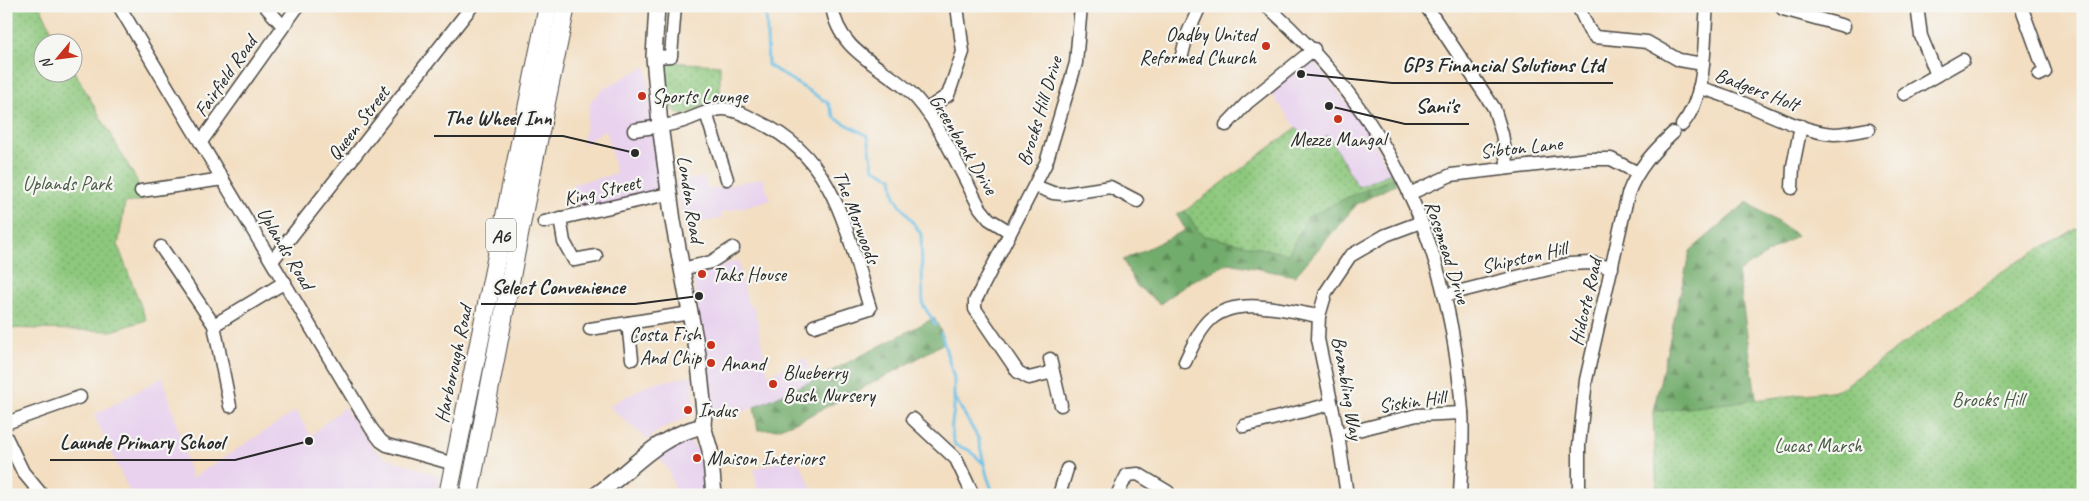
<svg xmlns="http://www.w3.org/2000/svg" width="2089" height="501" viewBox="0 0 2089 501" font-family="Caveat,sans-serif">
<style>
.built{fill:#e8d2ee}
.forest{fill:url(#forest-firs);stroke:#4e6c4c}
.park{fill:url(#park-dots);stroke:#5c7a54}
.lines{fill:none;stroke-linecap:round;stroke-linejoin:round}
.stream{stroke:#68bfe5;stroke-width:3}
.minor-casing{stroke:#494642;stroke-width:15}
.major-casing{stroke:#494642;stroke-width:18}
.highway-casing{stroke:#494642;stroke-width:20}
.minor{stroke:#fff;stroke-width:12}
.major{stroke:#fff;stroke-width:15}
.highway{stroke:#fff;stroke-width:18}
.poi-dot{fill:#c8321e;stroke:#f6f6f2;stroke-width:2}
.labels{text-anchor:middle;stroke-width:4.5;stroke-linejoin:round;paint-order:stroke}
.shield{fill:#f6f6f2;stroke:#686867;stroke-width:1}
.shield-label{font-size:19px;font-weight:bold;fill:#2b2b2b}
.poi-label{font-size:20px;fill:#2b2b2b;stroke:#f6f6f2;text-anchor:start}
.street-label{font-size:20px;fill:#2b2b2b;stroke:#f6f6f2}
.park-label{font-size:20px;fill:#485a44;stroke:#f6f6f2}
.leader{fill:none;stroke:#2b2b2b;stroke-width:2}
.callout-dot{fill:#2b2b2b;stroke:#f6f6f2;stroke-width:2}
.callout-label{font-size:21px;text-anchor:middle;font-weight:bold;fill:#2b2b2b;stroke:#f6f6f2;stroke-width:4.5;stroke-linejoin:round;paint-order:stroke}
</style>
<defs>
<pattern id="forest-firs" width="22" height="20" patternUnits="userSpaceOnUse" patternTransform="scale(1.25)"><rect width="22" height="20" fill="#72ac6c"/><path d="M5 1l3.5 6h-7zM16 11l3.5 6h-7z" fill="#5e8c59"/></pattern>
<pattern id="park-dots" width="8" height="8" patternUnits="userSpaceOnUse" patternTransform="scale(1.25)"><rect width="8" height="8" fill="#8dc87d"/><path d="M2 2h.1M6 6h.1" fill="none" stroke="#73a367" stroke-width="1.8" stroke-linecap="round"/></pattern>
</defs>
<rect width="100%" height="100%" fill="#f6f6f2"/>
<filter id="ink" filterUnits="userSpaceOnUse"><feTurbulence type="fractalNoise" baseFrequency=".02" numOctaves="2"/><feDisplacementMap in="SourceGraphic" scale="10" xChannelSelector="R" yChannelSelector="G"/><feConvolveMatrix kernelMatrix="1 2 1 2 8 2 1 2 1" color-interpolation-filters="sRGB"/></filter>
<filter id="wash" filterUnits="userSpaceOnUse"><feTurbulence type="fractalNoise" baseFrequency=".0096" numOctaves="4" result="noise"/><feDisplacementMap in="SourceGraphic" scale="20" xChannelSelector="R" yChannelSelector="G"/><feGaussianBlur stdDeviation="1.12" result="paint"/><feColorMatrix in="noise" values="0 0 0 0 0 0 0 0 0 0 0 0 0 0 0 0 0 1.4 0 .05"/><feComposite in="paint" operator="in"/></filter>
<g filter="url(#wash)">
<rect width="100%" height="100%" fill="#f3dec1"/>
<g class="built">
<polygon points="1311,57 1364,125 1391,173 1358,187 1328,136 1311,148 1270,92"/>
<polygon points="646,66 662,192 579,212 572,184 616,174 606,129 582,145 591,100 606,87"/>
<polygon points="704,177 708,190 763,178 770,200 721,213 722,218 684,226 676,183"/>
<polygon points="738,260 748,305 754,306 768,375 805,358 814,380 736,415 712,419 693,274"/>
<polygon points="692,376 695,410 684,419 661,429 647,440 609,406 649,384"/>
<polygon points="163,377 192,478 296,411 311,435 344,407 372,447 384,457 440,476 437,495 131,495 94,415"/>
<polygon points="688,440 700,452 703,481 706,481 707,495 676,495 669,471 659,458 668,450"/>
<polygon points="791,453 804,471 814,495 758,495 754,469 775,463"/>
</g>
<g class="forest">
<polygon points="1393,178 1396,184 1357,204 1295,276 1229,263 1190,282 1160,304 1136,285 1123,260 1186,230 1176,214 1185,211 1201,235 1288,254 1308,217 1345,198"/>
<polygon points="1747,202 1797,235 1738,272 1757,404 1653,412 1690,251"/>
<polygon points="934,318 943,335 942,344 903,367 803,419 777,429 758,430 754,407 814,380"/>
</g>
<g class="park">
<polygon points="6,6 40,6 57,42 42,42 42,72 72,72 73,69 136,179 144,200 125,203 118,246 146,320 112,331 6,328"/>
<polygon points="665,62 720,65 720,98 682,116 668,106"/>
<polygon points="1296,128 1311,148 1328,135 1358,187 1391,173 1393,178 1344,199 1308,217 1288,254 1201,235 1185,211"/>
<polygon points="2083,225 2083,495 1657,495 1653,412 1839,390 2014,264"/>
</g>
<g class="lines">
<g class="stream">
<polyline points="766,6 768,65 828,103 835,118 868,136 873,168 892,178 895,197 921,234 923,305 936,325"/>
<polyline points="941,333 954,378 954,396 978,438 987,476 994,495"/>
<path d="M954,396C956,417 947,424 955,445L969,450L985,465"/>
</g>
</g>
</g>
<g filter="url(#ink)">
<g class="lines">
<defs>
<g id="minor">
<polyline points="119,6 371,428 381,441 387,445 454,464"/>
<polyline points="265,6 283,26"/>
<path d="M832,6C838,51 879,64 909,91C938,117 961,173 980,208L989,219L1010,232"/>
<path d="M1267,6C1392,118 1450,245 1462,411C1464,439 1461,467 1460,495"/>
<polyline points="1426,6 1494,108 1502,134 1508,168"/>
<polyline points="1578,6 1589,30 1595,37 1647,42 1679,60 1703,64"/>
<polyline points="1917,6 1921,36 1937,75"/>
<polyline points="2021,6 2045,72 2039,75"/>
<polyline points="1783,9 1844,26"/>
<polyline points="1182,55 1187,35 1200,6"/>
<polyline points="654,57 671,56 675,6"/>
<path d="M1699,88C1742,97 1794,132 1834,134C1845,134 1858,131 1869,129"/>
<polyline points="1904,94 1963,60"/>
<polyline points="926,110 948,95 963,52 957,6"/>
<polyline points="706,113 727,179"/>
<polyline points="1226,125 1247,103 1314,49"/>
<path d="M1682,125C1708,94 1703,44 1707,6"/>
<path d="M634,130C649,127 665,127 680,122C694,118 708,109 723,109C735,109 749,117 759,122C837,158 847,235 870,308L814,326"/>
<polyline points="201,142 298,6"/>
<polyline points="1035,186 1053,193 1064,194 1110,187 1137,201"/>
<polyline points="1792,188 1793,166 1801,126"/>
<polyline points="141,191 223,179"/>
<polyline points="1409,194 1451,175 1588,159 1611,159 1638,173"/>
<polyline points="560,218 564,242 574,260 596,256"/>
<polyline points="544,222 668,194"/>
<polyline points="161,247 214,325 230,406"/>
<polyline points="272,261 472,6"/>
<polyline points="682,269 711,262 733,248"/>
<polyline points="1445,295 1569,264 1591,263 1612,268"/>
<polyline points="214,325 285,282"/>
<polyline points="590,329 628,323"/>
<polyline points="632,359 628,323 690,313"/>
<polyline points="1050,359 1061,405"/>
<path d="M1185,362C1192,347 1199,330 1211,319C1238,295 1287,311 1319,316"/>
<polyline points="1053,372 1029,378 1018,372 975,309 975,301 1046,163 1076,63 1081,6"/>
<polyline points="913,419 956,459 973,495"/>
<polyline points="6,423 80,397"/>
<polyline points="1244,426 1331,404"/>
<polyline points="1338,435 1417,415 1462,413"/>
<polyline points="6,437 23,472 42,495"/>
<polyline points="1059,495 1067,469"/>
<polyline points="1117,495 1127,475 1138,474 1168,492"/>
<polyline points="1347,495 1338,435 1318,339 1319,316 1326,292 1350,256 1386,235 1421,222"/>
<path d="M1579,495V446L1586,380L1628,194C1637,169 1654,151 1673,133"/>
</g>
<g id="major">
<polyline points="657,6 654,57 660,125 673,221 698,355 704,411 703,426 710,450 714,495"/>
<path d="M596,495C636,467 653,438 703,426"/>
</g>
<g id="highway">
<polyline points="448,495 548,6"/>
<polyline points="469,495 525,204 566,6"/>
</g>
</defs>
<use href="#minor" class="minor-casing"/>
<use href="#major" class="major-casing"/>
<use href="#highway" class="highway-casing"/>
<use href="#minor" class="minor"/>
<use href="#major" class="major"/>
<use href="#highway" class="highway"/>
</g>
</g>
<g class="poi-dot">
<circle cx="1266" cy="46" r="5"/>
<circle cx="642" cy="96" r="5"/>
<circle cx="1338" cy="119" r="5"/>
<circle cx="702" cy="274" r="5"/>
<circle cx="711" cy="345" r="5"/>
<circle cx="711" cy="363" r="5"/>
<circle cx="773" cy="384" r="5"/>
<circle cx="688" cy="410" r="5"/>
<circle cx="697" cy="458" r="5"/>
</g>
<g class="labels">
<rect class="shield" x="486" y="218.5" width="30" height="33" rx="4"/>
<g class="shield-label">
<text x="501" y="242">A6</text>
</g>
<g class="poi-label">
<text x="1256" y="41" text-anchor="end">Oadby United<tspan x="1256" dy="23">Reformed Church</tspan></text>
<text x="652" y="103">Sports Lounge</text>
<text x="1338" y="146" text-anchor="middle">Mezze Mangal</text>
<text x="712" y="281">Taks House</text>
<text x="701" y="341" text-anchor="end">Costa Fish<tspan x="701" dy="23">And Chip</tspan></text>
<text x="721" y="370">Anand</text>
<text x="783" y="379">Blueberry<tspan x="783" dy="23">Bush Nursery</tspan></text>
<text x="698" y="417">Indus</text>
<text x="707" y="465">Maison Interiors</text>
</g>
<g class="street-label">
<text transform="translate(225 76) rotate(-55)" y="7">Fairfield Road</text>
<text transform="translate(1757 89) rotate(21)" y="7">Badgers Holt</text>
<text transform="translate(1039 111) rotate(-73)" y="7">Brocks Hill Drive</text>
<text transform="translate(358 123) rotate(-52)" y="7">Queen Street</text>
<text transform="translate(964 144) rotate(59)" y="7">Greenbank Drive</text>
<text transform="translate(1521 147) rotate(-6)" y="7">Sibton Lane</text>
<text transform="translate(602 190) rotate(-13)" y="7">King Street</text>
<text transform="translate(691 199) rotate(81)" y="7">London Road</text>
<text transform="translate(857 217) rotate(69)" y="7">The Morwoods</text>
<text transform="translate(286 248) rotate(59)" y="7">Uplands Road</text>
<text transform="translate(1448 252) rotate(72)" y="7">Rosemead Drive</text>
<text transform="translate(1524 257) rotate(-13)" y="7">Shipston Hill</text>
<text transform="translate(1585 302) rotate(-77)" y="7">Hidcote Road</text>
<text transform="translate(453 364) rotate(-78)" y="7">Harborough Road</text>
<text transform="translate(1348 388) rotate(80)" y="7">Brambling Way</text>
<text transform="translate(1412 401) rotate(-8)" y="7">Siskin Hill</text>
</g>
<g class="park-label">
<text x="67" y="190">Uplands Park</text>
<text x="1988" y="406">Brocks Hill</text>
<text x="1818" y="452">Lucas Marsh</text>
</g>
</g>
<path class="leader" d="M1301 74L1392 83H1613M1329 106L1405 124H1469M635 153L563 136H434M699 296L635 304H481M309 441L235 460H50"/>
<g class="callout-dot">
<circle cx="1301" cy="74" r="5"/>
<circle cx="1329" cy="106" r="5"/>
<circle cx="635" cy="153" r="5"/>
<circle cx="699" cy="296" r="5"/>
<circle cx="309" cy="441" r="5"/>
</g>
<g class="callout-label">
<text x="1503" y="72">GP3 Financial Solutions Ltd</text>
<text x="1437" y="113">Sani's</text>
<text x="498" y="125">The Wheel Inn</text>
<text x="558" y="294">Select Convenience</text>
<text x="142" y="449">Launde Primary School</text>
</g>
<rect width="2089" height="501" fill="none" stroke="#f6f6f2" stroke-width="25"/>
<g transform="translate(58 58) rotate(241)"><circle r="24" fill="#f6f6f2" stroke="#a5a5a2"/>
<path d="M0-4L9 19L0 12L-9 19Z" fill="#c8321e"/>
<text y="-8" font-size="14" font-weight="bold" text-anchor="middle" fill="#2b2b2b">N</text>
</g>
</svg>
